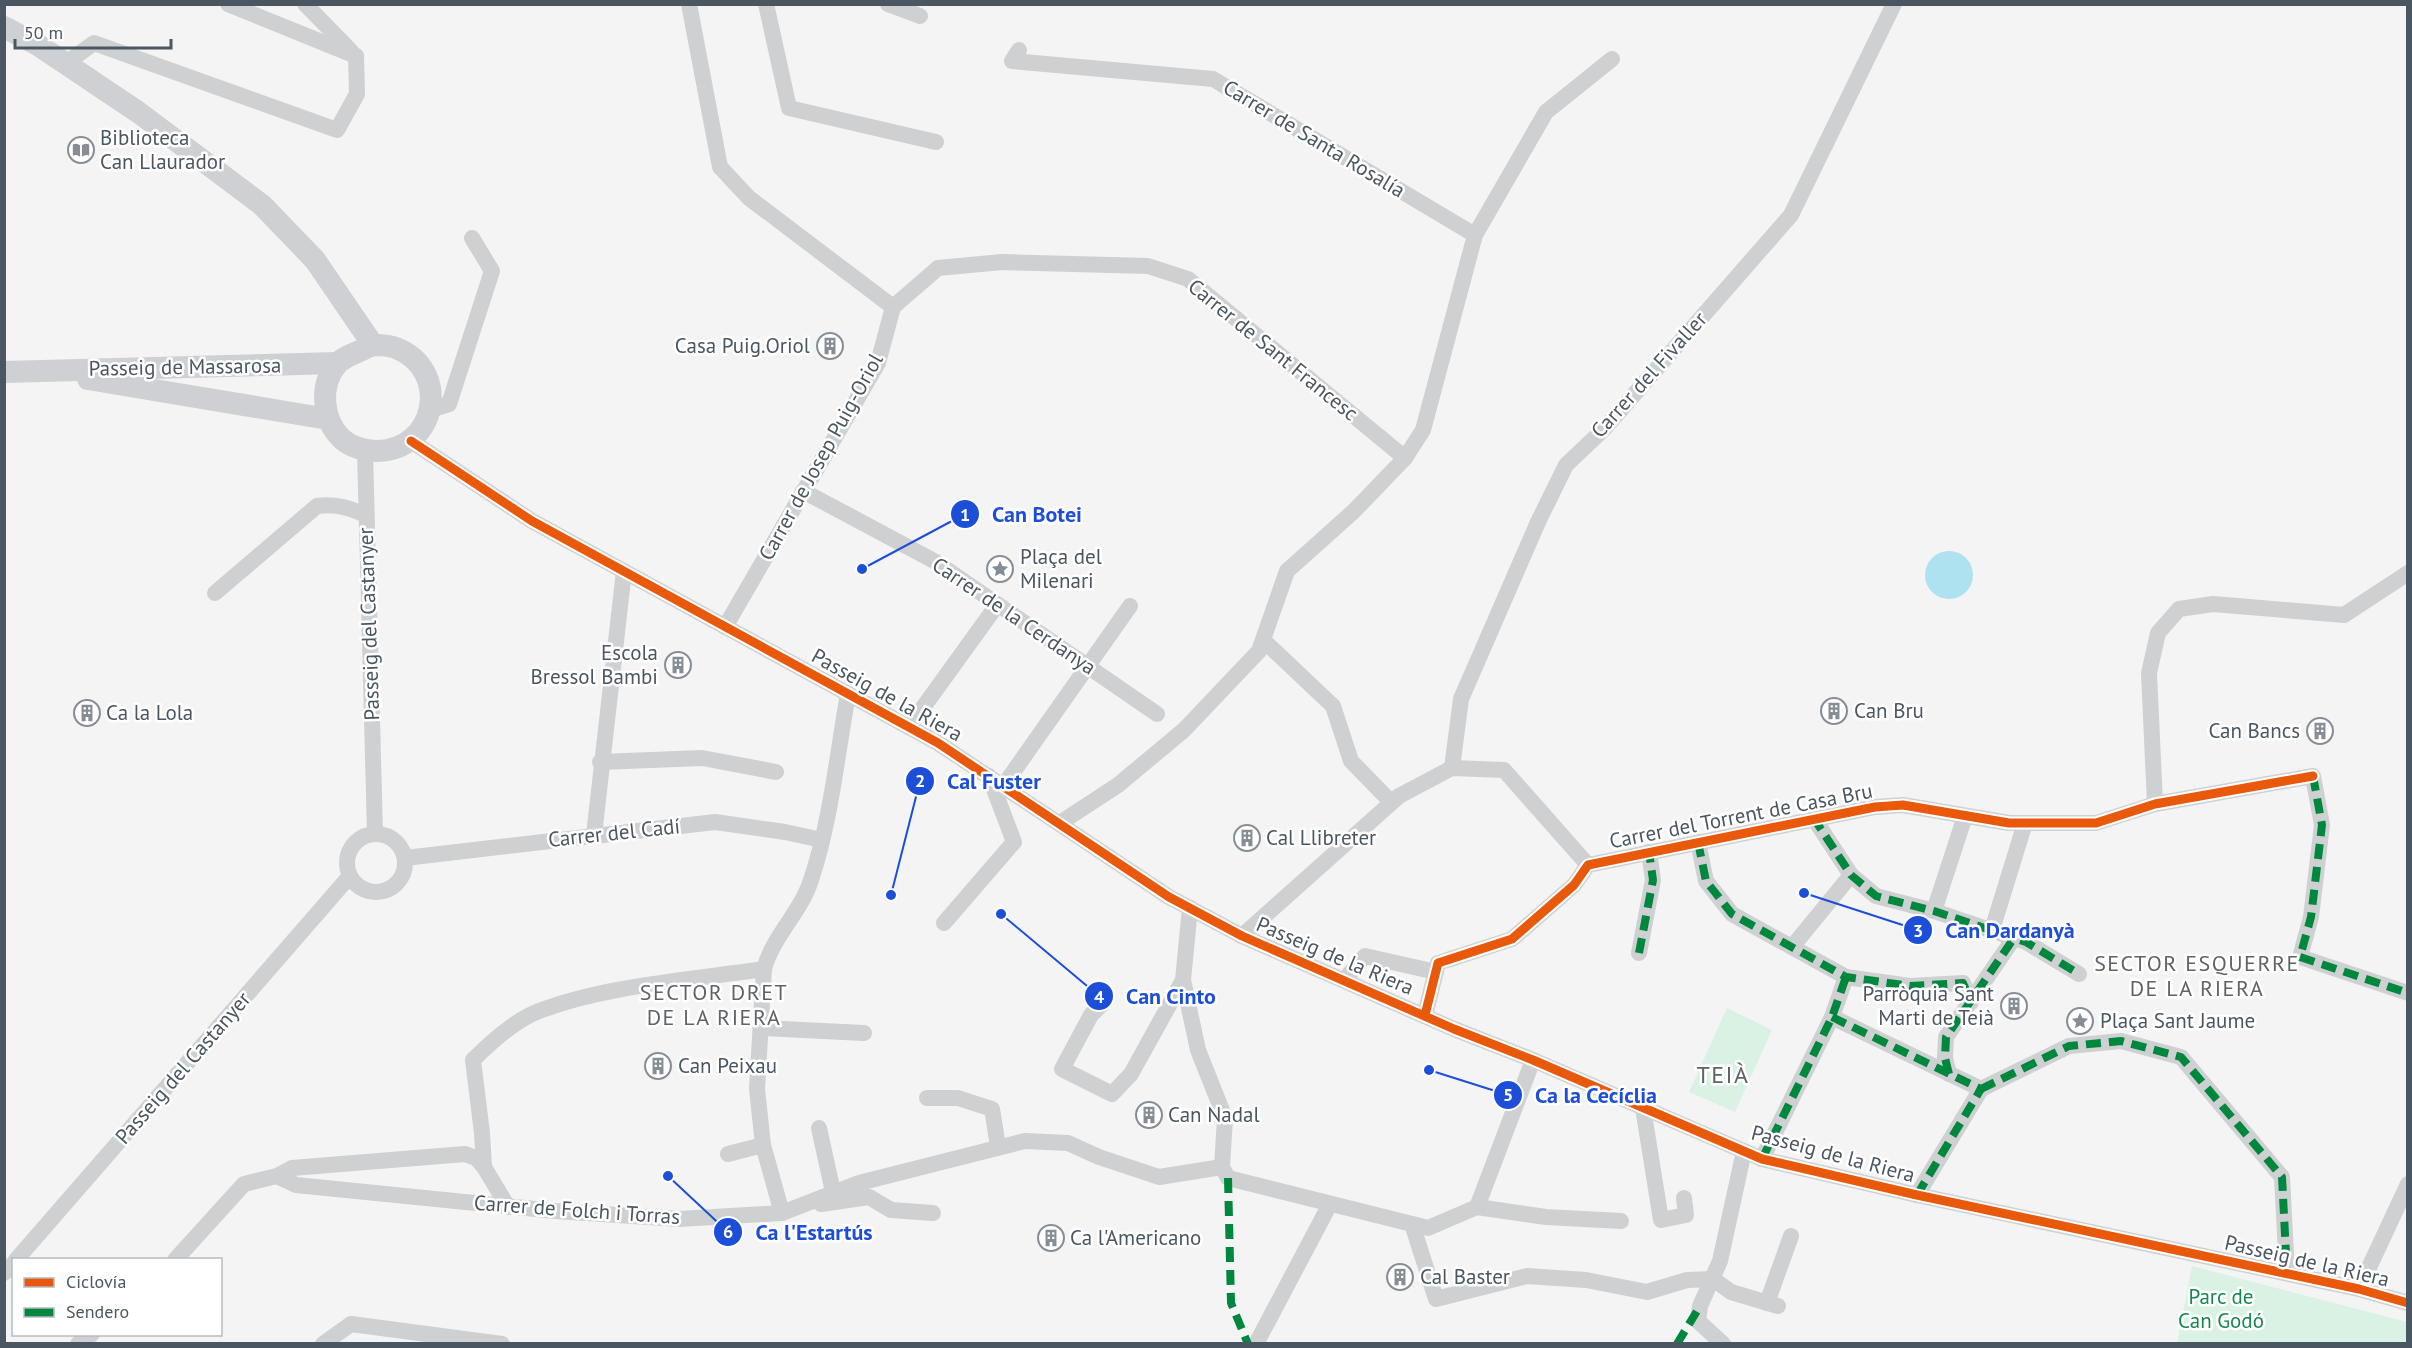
<svg xmlns="http://www.w3.org/2000/svg" width="2412" height="1348" viewBox="0 0 2412 1348" font-family="'PT Sans',sans-serif">
<style>
.green{fill:#d9f2e3}
.water{fill:#aee2f0}
.lines{fill:none;stroke-linecap:round;stroke-linejoin:round}
.street{stroke:#ced0d2;stroke-width:16}
.secondary{stroke:#ced0d4;stroke-width:22}
.quiet{stroke:#00873e;stroke-width:8;stroke-dasharray:15 8;stroke-linecap:butt}
.cycleway-casing{stroke:#fff;stroke-width:13}
.cycleway{stroke:#e8590c;stroke-width:9}
.labels{text-anchor:middle;stroke-width:5;stroke-linejoin:round;paint-order:stroke}
.poi-label{font-size:21px;fill:#4a5661;stroke:#fff;text-anchor:start}
.street-label{font-size:21px;fill:#4a5661;stroke:#fff}
.park-label{font-size:21px;fill:#17864f;stroke:#fff}
.neighbourhood-label{font-size:22px;letter-spacing:1.5px;fill:#5f6368;stroke:#fff}
.quarter-label{font-size:24px;letter-spacing:1.5px;fill:#5f6368;stroke:#fff}
.leader{fill:none;stroke:#1d4ed8;stroke-width:2}
.callout-dot{fill:#1d4ed8;stroke:#fff;stroke-width:2}
.mark-label{font-size:18px;text-anchor:middle;font-weight:bold;fill:#fff}
.callout-label{font-size:22px;text-anchor:middle;font-weight:bold;fill:#1d4ed8;stroke:#fff;stroke-width:5;stroke-linejoin:round;paint-order:stroke}
</style>
<rect width="100%" height="100%" fill="#f4f4f4"/>
<g class="green">
<polygon points="1727,1008 1772,1030 1735,1112 1689,1092"/>
<polygon points="2192,1266 2407,1322 2407,1343 2177,1343"/>
</g>
<circle class="water" cx="1949" cy="575" r="24"/>
<g class="lines">
<g class="street">
<polyline points="228,4 356,56"/>
<polyline points="305,4 351,51"/>
<polyline points="689,4 720,167 749,198 893,307 878,363 725,627"/>
<polyline points="766,4 789,108 936,142"/>
<polyline points="888,4 920,16"/>
<polyline points="1019,50 1012,61 1213,79 1475,235"/>
<polyline points="65,64 94,43 337,130 357,94 356,56"/>
<polyline points="893,307 938,268 1002,262 1148,266 1188,279 1405,458"/>
<polyline points="430,410 449,404 492,271 472,238"/>
<polyline points="411,441 532,521 938,743 1169,897 1242,936 1454,1029 1533,1060 1762,1159 1917,1195 2359,1289 2408,1303"/>
<polyline points="365,451 375,833"/>
<polyline points="803,491 936,562 1157,714"/>
<path d="M215,593L317,506C335,503 349,508 366,515"/>
<polyline points="1263,640 1333,706 1351,761 1391,802"/>
<polyline points="909,727 992,612"/>
<polyline points="600,762 702,758 776,772"/>
<polyline points="1452,768 1461,699 1538,522 1566,465 1604,429 1791,215 1894,4"/>
<polyline points="1004,785 1130,606"/>
<polyline points="2155,804 2149,673 2158,633 2179,609 2213,604 2344,615 2408,573"/>
<polyline points="1813,817 1851,875 1876,896 1934,911 2026,942 2079,974"/>
<polyline points="1060,823 1118,785 1184,730 1259,651 1287,571 1354,511 1405,458 1423,430 1475,235 1546,112 1612,59"/>
<circle cx="376" cy="863" r="29"/>
<polyline points="594,835 624,571"/>
<polyline points="1698,842 1706,881 1732,914 1846,977 1910,986 1963,983 1971,1002"/>
<polyline points="405,858 715,822 785,832 822,840"/>
<polyline points="1190,908 1183,980 1198,1050 1225,1118 1222,1167 1228,1178 1428,1228 1477,1207 1546,1217 1621,1221"/>
<polyline points="1934,911 1965,816"/>
<polyline points="944,923 1014,842 989,776"/>
<polyline points="1992,930 2025,823"/>
<polyline points="1242,936 1399,796 1452,768 1504,770 1588,865"/>
<polyline points="1792,947 1851,875"/>
<polyline points="1639,953 1653,880 1649,852"/>
<polyline points="1344,980 1365,956 1436,972"/>
<polyline points="1103,1003 1091,1015 1062,1069 1112,1094 1131,1074 1183,980"/>
<polyline points="1425,1015 1438,963 1512,939 1574,885 1588,865 1875,807 1903,805 2009,823 2096,823 2155,804 2313,776 2322,825 2311,917 2300,957 2408,993"/>
<polyline points="1832,1017 1981,1089"/>
<polyline points="761,1028 864,1033"/>
<polyline points="1949,1074 1945,1058 1946,1037 2014,938"/>
<polyline points="1981,1089 2069,1046 2121,1041 2181,1057 2282,1177 2287,1273"/>
<polyline points="927,1098 958,1098 992,1109 998,1146"/>
<polyline points="1643,1108 1661,1220 1686,1215 1684,1198"/>
<polyline points="819,1128 833,1192"/>
<polyline points="728,1154 763,1145"/>
<polyline points="1762,1159 1832,1017 1846,977"/>
<polyline points="277,1176 296,1185 555,1211 679,1219 782,1213 859,1183 1025,1141 1068,1143 1099,1157 1159,1177 1222,1167"/>
<polyline points="1917,1195 1981,1089"/>
<polyline points="821,1204 869,1197 891,1210 933,1213"/>
<path d="M508,1207L484,1167L482,1133L473,1060C491,1042 515,1020 539,1011C607,985 691,980 764,969"/>
<polyline points="1477,1207 1533,1060"/>
<path d="M782,1213L763,1145L757,1089L764,969C773,936 801,912 811,880C831,820 837,755 848,694"/>
<polyline points="1412,1224 1436,1299 1527,1276 1586,1280 1647,1292 1687,1280 1713,1279 1731,1292 1778,1306"/>
<polyline points="16,1260 349,877"/>
<polyline points="175,1260 244,1184 277,1176 292,1168 465,1154 476,1158 484,1167"/>
<polyline points="4,1273 14,1263"/>
<polyline points="2359,1289 2408,1184"/>
<polyline points="1767,1303 1791,1236"/>
<polyline points="78,1344 92,1334"/>
<polyline points="323,1344 351,1324 502,1344"/>
<polyline points="1256,1344 1330,1204"/>
<polyline points="1723,1344 1698,1321 1700,1306 1720,1261 1744,1151"/>
</g>
<g class="secondary">
<polyline points="4,27 38,45 138,112 262,205 315,260 373,345"/>
<path d="M373,345C380,345 389,345 396,348C452,370 437,451 376,451C365,451 351,447 342,439C322,420 319,385 337,364C344,356 363,350 373,345Z"/>
<polyline points="4,372 337,363"/>
<polyline points="88,379 328,419"/>
</g>
<g class="quiet">
<polyline points="2313,776 2322,825 2311,917 2300,957 2408,993"/>
<polyline points="1813,817 1851,875 1876,896 1934,911 2026,942 2079,974"/>
<polyline points="1698,842 1706,881 1732,914 1846,977 1910,986 1963,983 1971,1002"/>
<polyline points="1639,953 1653,880 1649,852"/>
<polyline points="1832,1017 1981,1089"/>
<polyline points="1949,1074 1945,1058 1946,1037 2014,938"/>
<polyline points="1981,1089 2069,1046 2121,1041 2181,1057 2282,1177 2287,1273"/>
<polyline points="1762,1159 1832,1017 1846,977"/>
<polyline points="1228,1178 1231,1303 1248,1344"/>
<polyline points="1917,1195 1981,1089"/>
<polyline points="1677,1344 1700,1306"/>
</g>
<defs>
<g id="cycleway">
<polyline points="411,441 532,521 938,743 1169,897 1242,936 1454,1029 1533,1060 1762,1159 1917,1195 2359,1289 2408,1303"/>
<polyline points="1425,1015 1438,963 1512,939 1574,885 1588,865 1875,807 1903,805 2009,823 2096,823 2155,804 2313,776"/>
</g>
</defs>
<use href="#cycleway" class="cycleway-casing"/>
<use href="#cycleway" class="cycleway"/>
</g>
<defs>
<symbol id="library-ring" viewBox="-11 -11 22 22"><circle r="9.5" fill="#fff" stroke="#868d94" stroke-width="1.5"/><path d="M-6-4Q-3-5.5-.7-3.5V5Q-3 3-6 4ZM6-4Q3-5.5 .7-3.5V5Q3 3 6 4Z" fill="#868d94"/></symbol>
<symbol id="building-ring" viewBox="-11 -11 22 22"><circle r="9.5" fill="#fff" stroke="#868d94" stroke-width="1.5"/><path d="M-4-6H4V6H1V3H-1V6H-4ZM-2.5-4.3h1.7v1.8h-1.7ZM.8-4.3h1.7v1.8H.8ZM-2.5-1h1.7V.8h-1.7ZM.8-1h1.7V.8H.8Z" fill="#868d94"/></symbol>
<symbol id="sight-ring" viewBox="-11 -11 22 22"><circle r="9.5" fill="#fff" stroke="#868d94" stroke-width="1.5"/><path d="M0-6L1.8-2.2L6-1.7L2.9 1.2L3.7 5.4L0 3.3L-3.7 5.4L-2.9 1.2L-6-1.7L-1.8-2.2Z" fill="#868d94"/></symbol>
</defs>
<g fill-rule="evenodd">
<use href="#library-ring" x="66" y="135" width="30" height="30"/>
<use href="#building-ring" x="815" y="331" width="30" height="30"/>
<use href="#sight-ring" x="985" y="554" width="30" height="30"/>
<use href="#building-ring" x="663" y="650" width="30" height="30"/>
<use href="#building-ring" x="1819" y="696" width="30" height="30"/>
<use href="#building-ring" x="72" y="698" width="30" height="30"/>
<use href="#building-ring" x="2305" y="716" width="30" height="30"/>
<use href="#building-ring" x="1232" y="823" width="30" height="30"/>
<use href="#building-ring" x="1999" y="991" width="30" height="30"/>
<use href="#sight-ring" x="2065" y="1006" width="30" height="30"/>
<use href="#building-ring" x="643" y="1051" width="30" height="30"/>
<use href="#building-ring" x="1134" y="1100" width="30" height="30"/>
<use href="#building-ring" x="1036" y="1223" width="30" height="30"/>
<use href="#building-ring" x="1385" y="1262" width="30" height="30"/>
</g>
<g class="labels">
<g class="poi-label">
<text x="100" y="145">Biblioteca<tspan x="100" dy="24">Can Llaurador</tspan></text>
<text x="810" y="353" text-anchor="end">Casa Puig.Oriol</text>
<text x="1020" y="564">Plaça del<tspan x="1020" dy="24">Milenari</tspan></text>
<text x="658" y="660" text-anchor="end">Escola<tspan x="658" dy="24">Bressol Bambi</tspan></text>
<text x="1854" y="718">Can Bru</text>
<text x="106" y="720">Ca la Lola</text>
<text x="2300" y="738" text-anchor="end">Can Bancs</text>
<text x="1266" y="845">Cal Llibreter</text>
<text x="1994" y="1001" text-anchor="end">Parròquia Sant<tspan x="1994" dy="24">Marti de Teià</tspan></text>
<text x="2100" y="1028">Plaça Sant Jaume</text>
<text x="678" y="1073">Can Peixau</text>
<text x="1168" y="1122">Can Nadal</text>
<text x="1070" y="1245">Ca l'Americano</text>
<text x="1420" y="1284">Cal Baster</text>
</g>
<g class="street-label">
<text transform="translate(1314 139) rotate(31)" y="7">Carrer de Santa Rosalía</text>
<text transform="translate(1273 350) rotate(39)" y="7">Carrer de Sant Francesc</text>
<text transform="translate(185 367) rotate(-1)" y="7">Passeig de Massarosa</text>
<text transform="translate(1649 375) rotate(-48)" y="7">Carrer del Fivaller</text>
<text transform="translate(821 457) rotate(-61)" y="7">Carrer de Josep Puig-Oriol</text>
<text transform="translate(1014 616) rotate(34)" y="7">Carrer de la Cerdanya</text>
<text transform="translate(369 624) rotate(-92)" y="7">Passeig del Castanyer</text>
<text transform="translate(887 695) rotate(29)" y="7">Passeig de la Riera</text>
<text transform="translate(1741 816) rotate(-11)" y="7">Carrer del Torrent de Casa Bru</text>
<text transform="translate(614 833) rotate(-6)" y="7">Carrer del Cadí</text>
<text transform="translate(1335 956) rotate(23)" y="7">Passeig de la Riera</text>
<text transform="translate(183 1068) rotate(-49)" y="7">Passeig del Castanyer</text>
<text transform="translate(1833 1154) rotate(15)" y="7">Passeig de la Riera</text>
<text transform="translate(577 1210) rotate(4)" y="7">Carrer de Folch i Torras</text>
<text transform="translate(2307 1261) rotate(13)" y="7">Passeig de la Riera</text>
</g>
<g class="park-label">
<text x="2221" y="1304">Parc de<tspan x="2221" dy="24">Can Godó</tspan></text>
</g>
<g class="neighbourhood-label">
<text x="2197" y="971">SECTOR ESQUERRE<tspan x="2197" dy="25">DE LA RIERA</tspan></text>
<text x="714" y="1000">SECTOR DRET<tspan x="714" dy="25">DE LA RIERA</tspan></text>
</g>
<g class="quarter-label">
<text x="1723" y="1083">TEIÀ</text>
</g>
</g>
<path class="leader" d="M862 569L965 514M891 895L920 781M1804 893L1918 930M1001 914L1099 996M1429 1070L1508 1095M668 1176L728 1232"/>
<g class="callout-dot">
<circle cx="862" cy="569" r="6"/>
<circle cx="891" cy="895" r="6"/>
<circle cx="1804" cy="893" r="6"/>
<circle cx="1001" cy="914" r="6"/>
<circle cx="1429" cy="1070" r="6"/>
<circle cx="668" cy="1176" r="6"/>
<circle cx="965" cy="514" r="15"/>
<circle cx="920" cy="781" r="15"/>
<circle cx="1918" cy="930" r="15"/>
<circle cx="1099" cy="996" r="15"/>
<circle cx="1508" cy="1095" r="15"/>
<circle cx="728" cy="1232" r="15"/>
</g>
<g class="mark-label">
<text x="965" y="521">1</text>
<text x="920" y="787">2</text>
<text x="1918" y="937">3</text>
<text x="1099" y="1003">4</text>
<text x="1508" y="1101">5</text>
<text x="728" y="1238">6</text>
</g>
<g class="callout-label">
<text x="1037" y="522">Can Botei</text>
<text x="994" y="789">Cal Fuster</text>
<text x="2010" y="938">Can Dardanyà</text>
<text x="1171" y="1004">Can Cinto</text>
<text x="1596" y="1103">Ca la Cecíclia</text>
<text x="814" y="1240">Ca l'Estartús</text>
</g>
<rect width="2412" height="1348" fill="none" stroke="#4a5661" stroke-width="12"/>
<rect x="12" y="1258" width="210" height="78" fill="#ffffff" stroke="#b7bbc0" stroke-width="1.5"/>
<rect x="24" y="1278" width="30" height="9" fill="#e8590c" stroke="#b7bbc0" stroke-width="1.5"/>
<text x="66" y="1288" font-size="18" fill="#4a5661">Ciclovía</text>
<rect x="24" y="1308" width="30" height="9" fill="#00873e" stroke="#b7bbc0" stroke-width="1.5"/>
<text x="66" y="1318" font-size="18" fill="#4a5661">Sendero</text>
<path d="M15 39v9h156v-9" fill="none" stroke="#4a5661" stroke-width="3"/>
<text x="24" y="39" font-size="18" fill="#4a5661" stroke="#ffffff" stroke-width="4.5" paint-order="stroke">50 m</text>
</svg>
